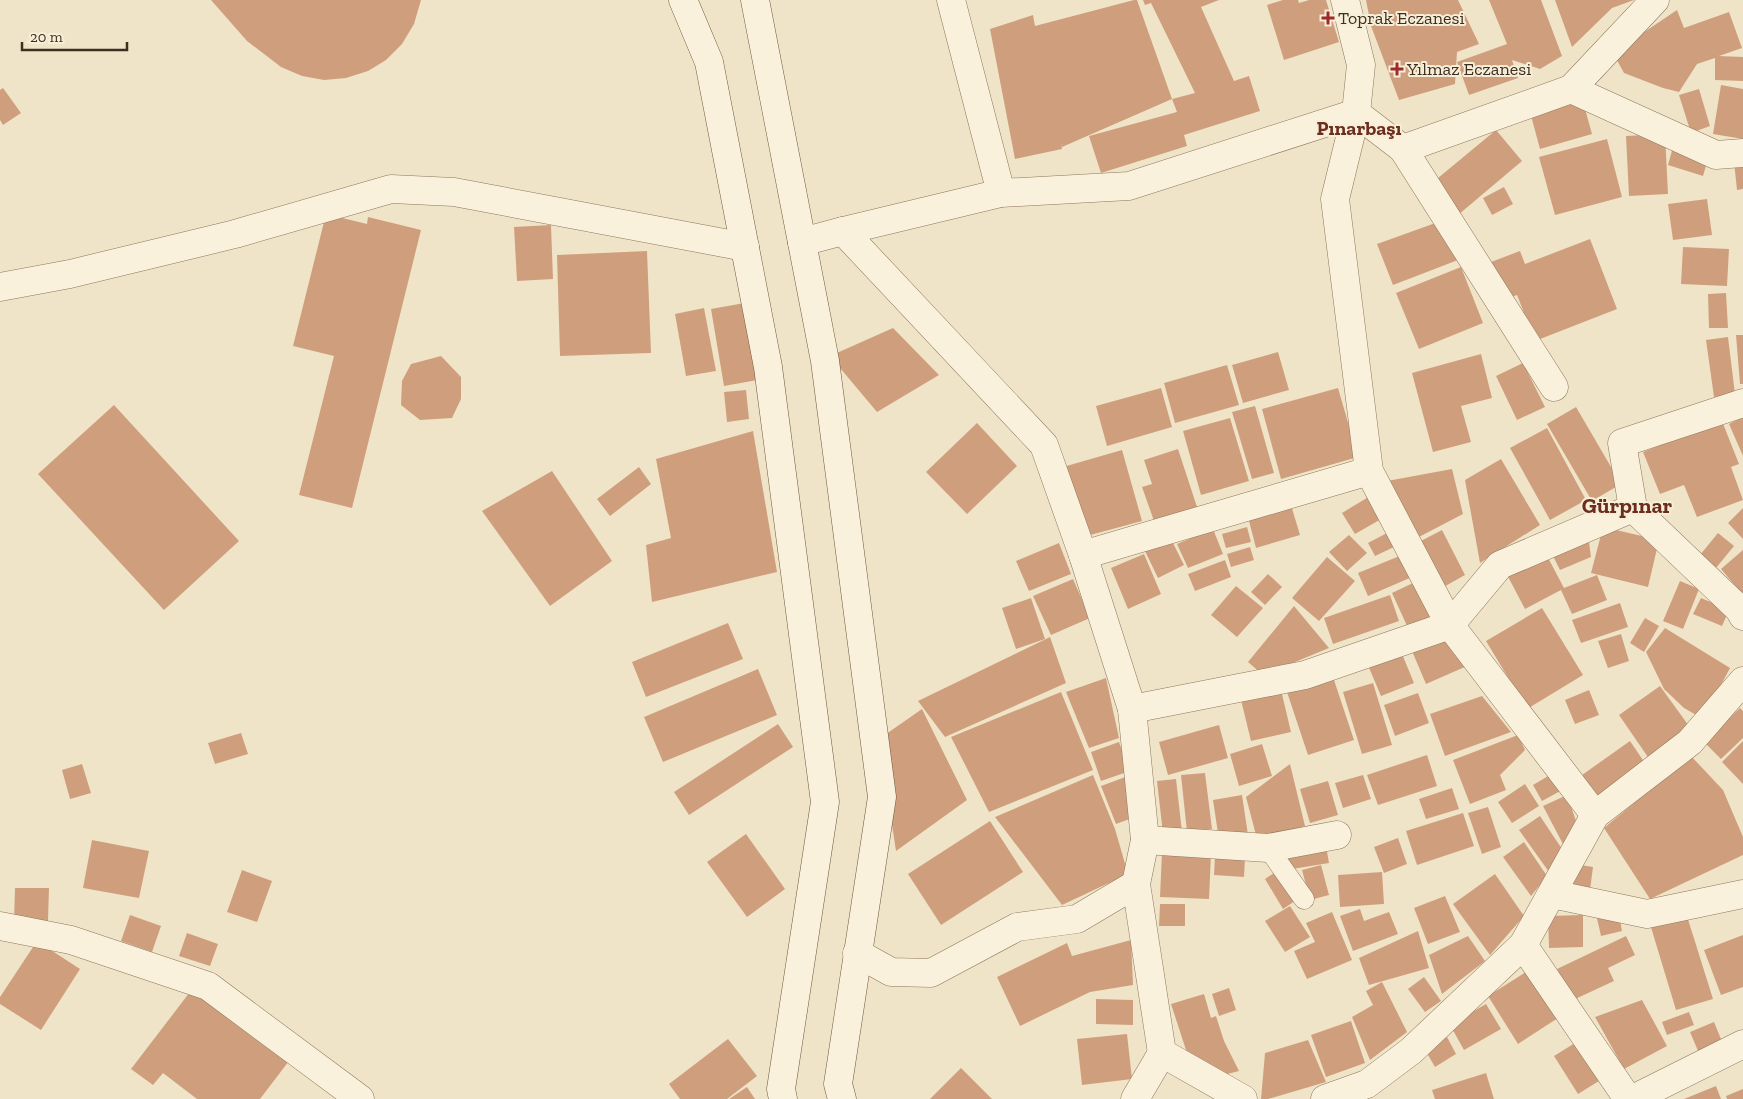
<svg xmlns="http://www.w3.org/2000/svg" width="1743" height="1099" viewBox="0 0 1743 1099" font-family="'Zilla Slab',serif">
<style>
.building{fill:#cf9f7d}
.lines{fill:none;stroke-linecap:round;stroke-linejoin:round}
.lane-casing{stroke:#8d765c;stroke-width:21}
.street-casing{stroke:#8d765c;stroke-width:29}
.secondary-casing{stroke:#6f573f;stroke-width:29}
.lane{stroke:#faf1dc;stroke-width:20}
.street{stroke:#faf1dc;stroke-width:28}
.secondary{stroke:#faf1dc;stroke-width:28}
.poi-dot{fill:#9e2a2b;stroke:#f7eed8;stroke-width:2}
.labels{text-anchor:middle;stroke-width:4;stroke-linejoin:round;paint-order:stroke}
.poi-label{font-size:18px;fill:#3d2e20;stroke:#f7eed8;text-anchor:start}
.quarter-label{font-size:20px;font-weight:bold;fill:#6b2e1e;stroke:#f7eed8}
.district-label{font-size:22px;font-weight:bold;fill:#6b2e1e;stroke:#f7eed8}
</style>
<rect width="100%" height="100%" fill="#f0e4c8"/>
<g class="building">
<polygon points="211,0 421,0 414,24 402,44 386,60 368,71 346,78 324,80 302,76 281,67 247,41"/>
<polygon points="1134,0 1137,0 1172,99 1062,147 1061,142 1062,149 1015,159 990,29 1033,15 1035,26"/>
<polygon points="1143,0 1219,0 1201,7 1234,81 1249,76 1260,111 1184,135 1187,146 1101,173 1089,136 1177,112 1172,99 1195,93 1151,3 1145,5"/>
<polygon points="1283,0 1298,0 1299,3 1309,0 1326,0 1339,42 1284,60 1267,5"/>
<polygon points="1366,0 1458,0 1479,44 1457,52 1455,84 1399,100 1371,26"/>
<polygon points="1489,0 1541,0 1562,56 1540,69 1512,60 1518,78 1469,95 1457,62 1507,44"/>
<polygon points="1555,0 1634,0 1612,8 1572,47"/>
<polygon points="1677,10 1684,28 1729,12 1742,48 1719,56 1743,57 1743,81 1715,80 1715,58 1697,64 1679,92 1663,88 1624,73 1613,53"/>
<polygon points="1721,85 1743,89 1743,139 1713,134"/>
<polygon points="3,88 21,113 3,125 0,120 0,90"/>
<polygon points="1699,89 1710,126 1691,133 1679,95"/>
<polygon points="1582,98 1592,134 1540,149 1530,112"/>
<polygon points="1496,130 1522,161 1458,215 1432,183"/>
<polygon points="1665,134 1668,194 1629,196 1626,136"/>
<polygon points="1607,139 1622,197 1555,215 1539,157"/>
<polygon points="1673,147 1708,159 1703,176 1668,165"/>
<polygon points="1743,161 1743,189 1737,190 1734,162"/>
<polygon points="1504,187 1513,204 1492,215 1483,198"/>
<polygon points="1707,199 1712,235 1673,240 1668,204"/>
<polygon points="326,214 367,224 368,217 421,230 352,508 299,495 334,356 293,346"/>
<polygon points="1441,221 1458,260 1393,285 1377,244"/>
<polygon points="551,225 553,279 517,281 514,227"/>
<polygon points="1590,239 1617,309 1535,341 1517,295 1506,299 1491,262 1520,251 1525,264"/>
<polygon points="1683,247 1729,249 1727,286 1681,284"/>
<polygon points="647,251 651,353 560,356 557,255"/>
<polygon points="1461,267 1483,323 1419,349 1396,293"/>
<polygon points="1726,293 1728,328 1709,328 1708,294"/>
<polygon points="750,302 763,379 724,386 711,309"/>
<polygon points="704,308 716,371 686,376 675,314"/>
<polygon points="893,328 939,375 877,412 830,356"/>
<polygon points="1736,335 1743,335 1743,384 1740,384"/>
<polygon points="1728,337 1735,394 1714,397 1706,340"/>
<polygon points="1278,352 1289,390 1243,403 1232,365"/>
<polygon points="1481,354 1492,398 1461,406 1471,442 1433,452 1412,373"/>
<polygon points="441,356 461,377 461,399 452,418 420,420 401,405 402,381 411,364"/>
<polygon points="1523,363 1545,407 1517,420 1496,376"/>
<polygon points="1227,365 1239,405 1175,423 1164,383"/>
<polygon points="1161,388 1172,427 1107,446 1096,406"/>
<polygon points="1338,388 1358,457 1281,479 1262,409"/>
<polygon points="746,390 749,419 727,422 724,392"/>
<polygon points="114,405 239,541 164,610 38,474"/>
<polygon points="1255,406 1274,473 1252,479 1232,412"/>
<polygon points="1576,407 1621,484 1592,501 1547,424"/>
<polygon points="1743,417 1743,456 1729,424"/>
<polygon points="1230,418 1249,481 1201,495 1183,431"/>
<polygon points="1722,421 1739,464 1731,467 1743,500 1697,517 1684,485 1660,494 1643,452"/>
<polygon points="977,423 1017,466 967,514 926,472"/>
<polygon points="1547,428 1586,500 1550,520 1510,448"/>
<polygon points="753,431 777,572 652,602 646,545 671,538 656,459"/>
<polygon points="1178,449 1197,507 1154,521 1142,487 1152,484 1144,460"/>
<polygon points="1122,450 1142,521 1083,537 1063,467"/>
<polygon points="1501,459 1540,525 1480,563 1465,480"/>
<polygon points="639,467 651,484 610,516 597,499"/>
<polygon points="1452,469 1463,514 1417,538 1387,481"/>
<polygon points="552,471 612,561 550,606 482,511"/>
<polygon points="1370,496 1383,518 1355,534 1342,513"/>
<polygon points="1291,505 1300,535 1256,548 1248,517"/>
<polygon points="1743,508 1743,539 1728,523"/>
<polygon points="1247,527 1251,542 1226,548 1222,534"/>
<polygon points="1603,527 1659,540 1648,587 1591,573"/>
<polygon points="1213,529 1223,554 1188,568 1177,544"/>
<polygon points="1442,530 1465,575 1440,589 1417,543"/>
<polygon points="1387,533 1394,547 1375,556 1368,543"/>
<polygon points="1718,533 1734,546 1716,568 1700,555"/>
<polygon points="1588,534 1591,557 1560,570 1551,552"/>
<polygon points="1349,535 1367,553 1347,571 1329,552"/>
<polygon points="1170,537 1184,565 1158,578 1144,549"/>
<polygon points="1059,543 1071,574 1029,591 1016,561"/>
<polygon points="1250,547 1254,560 1231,567 1227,554"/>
<polygon points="1544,550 1564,588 1597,575 1607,600 1572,614 1561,590 1525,609 1505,571"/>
<polygon points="1743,550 1743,595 1721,569"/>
<polygon points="1144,554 1161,594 1128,609 1111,568"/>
<polygon points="1402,555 1412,577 1368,596 1358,573"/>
<polygon points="1327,557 1355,581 1319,621 1292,598"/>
<polygon points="1225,560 1231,577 1195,591 1188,574"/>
<polygon points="1268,574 1282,587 1265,605 1251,592"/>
<polygon points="1073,579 1090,618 1051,635 1033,596"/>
<polygon points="1680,581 1699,589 1683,629 1663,621"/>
<polygon points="1415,582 1431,617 1408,628 1392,593"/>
<polygon points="1236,586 1263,608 1237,637 1211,615"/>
<polygon points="1390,595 1399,621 1333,644 1324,618"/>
<polygon points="1031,598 1045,639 1016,649 1002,608"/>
<polygon points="1701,598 1729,610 1722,626 1693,614"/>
<polygon points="1620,603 1628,627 1581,643 1572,620"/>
<polygon points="1294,606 1329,648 1263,675 1248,662"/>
<polygon points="1542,608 1583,675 1527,709 1486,641"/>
<polygon points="1645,618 1659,626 1644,652 1630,643"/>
<polygon points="728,623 743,659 646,697 632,662"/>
<polygon points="1665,628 1730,668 1703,719 1684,708 1664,689 1646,652"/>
<polygon points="1454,634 1467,666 1426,684 1412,651"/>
<polygon points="1621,634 1629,661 1608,668 1598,641"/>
<polygon points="1050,637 1066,683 945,737 918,701"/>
<polygon points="1400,649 1414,683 1381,696 1367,663"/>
<polygon points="758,669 777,715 663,762 644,717"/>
<polygon points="1333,677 1354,740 1308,755 1287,692"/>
<polygon points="1106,678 1119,738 1089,748 1066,692"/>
<polygon points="1373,683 1392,745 1362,754 1343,692"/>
<polygon points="1660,686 1694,733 1652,763 1619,715"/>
<polygon points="1281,690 1291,732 1251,741 1241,700"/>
<polygon points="1589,690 1599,715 1575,724 1565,700"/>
<polygon points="1061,692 1093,770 989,812 951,737"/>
<polygon points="1418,693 1429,723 1395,736 1384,705"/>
<polygon points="1482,696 1511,732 1445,756 1430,714"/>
<polygon points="1740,708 1743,711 1743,738 1721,759 1704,742"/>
<polygon points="922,709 967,800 896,851 879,739"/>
<polygon points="778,724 793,747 689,815 674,792"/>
<polygon points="1219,725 1228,758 1168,775 1159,742"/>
<polygon points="241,733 248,754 215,764 208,743"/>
<polygon points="1518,735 1525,750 1500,775 1506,790 1470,804 1453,760"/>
<polygon points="1630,741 1649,769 1601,803 1582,775"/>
<polygon points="1743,741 1743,784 1722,762"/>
<polygon points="1119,742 1130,771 1101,781 1091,752"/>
<polygon points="1262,744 1272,776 1239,786 1230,754"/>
<polygon points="1427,755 1437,786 1378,805 1367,775"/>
<polygon points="1691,756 1723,790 1743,837 1743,855 1650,899 1604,828"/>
<polygon points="82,764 91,793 70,799 62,770"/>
<polygon points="1290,764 1305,826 1257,839 1246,797"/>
<polygon points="1555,772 1564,789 1542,801 1533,785"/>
<polygon points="1205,773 1212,829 1187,832 1181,775"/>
<polygon points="1093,775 1115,829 1128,874 1062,905 995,817"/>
<polygon points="1363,775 1371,799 1343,808 1335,783"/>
<polygon points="1128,776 1135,817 1116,824 1101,786"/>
<polygon points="1176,779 1182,832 1163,834 1157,781"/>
<polygon points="1328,781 1338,815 1310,823 1300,789"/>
<polygon points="1525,784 1539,806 1512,823 1498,802"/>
<polygon points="1452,788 1459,809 1426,819 1419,799"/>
<polygon points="1242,795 1248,835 1219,840 1213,800"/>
<polygon points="1567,795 1576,821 1564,846 1543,806"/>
<polygon points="1488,807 1501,847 1482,854 1468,813"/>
<polygon points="1463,813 1474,846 1417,865 1406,831"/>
<polygon points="1540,816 1564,852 1549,872 1519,830"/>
<polygon points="990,821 1023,872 941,925 908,874"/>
<polygon points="746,834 785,889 747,917 707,862"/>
<polygon points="1398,838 1407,864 1384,873 1374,847"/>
<polygon points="92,840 149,851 139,898 83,888"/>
<polygon points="1524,842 1547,876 1531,896 1503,857"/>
<polygon points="1326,846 1329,863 1286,870 1284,853"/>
<polygon points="1162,852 1211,854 1209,899 1160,897"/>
<polygon points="1215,856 1245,858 1244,877 1214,875"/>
<polygon points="1575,864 1593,867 1590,890 1572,887"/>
<polygon points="1321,865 1329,895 1310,900 1302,870"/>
<polygon points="242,870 272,881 257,922 227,912"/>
<polygon points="1277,871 1295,901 1283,909 1265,879"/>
<polygon points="1382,872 1384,904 1340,907 1338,875"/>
<polygon points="1495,874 1524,916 1490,955 1453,904"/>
<polygon points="15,888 49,888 48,921 14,920"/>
<polygon points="1445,896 1460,932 1428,944 1414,908"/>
<polygon points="1160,904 1185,904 1185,926 1159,926"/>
<polygon points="1290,906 1310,937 1285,952 1265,921"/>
<polygon points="1360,909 1364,921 1389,912 1398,934 1353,951 1340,916"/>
<polygon points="1618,909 1622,931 1601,936 1596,914"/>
<polygon points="1332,912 1352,960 1307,979 1294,951 1315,942 1306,923"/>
<polygon points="1686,913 1713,999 1676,1010 1650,924"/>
<polygon points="130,915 161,926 152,952 121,941"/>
<polygon points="1583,915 1583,947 1549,948 1548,916"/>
<polygon points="1418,931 1429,968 1369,985 1359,958"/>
<polygon points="187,933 218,944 210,966 179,956"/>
<polygon points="1743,935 1743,987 1721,995 1704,950"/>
<polygon points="1468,936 1485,961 1442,994 1429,955"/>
<polygon points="1626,936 1635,955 1608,968 1614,981 1573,1000 1557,969"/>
<polygon points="1131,940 1133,985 1090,992 1020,1026 997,977 1067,943 1072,956"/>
<polygon points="37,941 80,969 41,1030 0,1004 0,997"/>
<polygon points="1529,970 1558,1018 1518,1044 1488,996"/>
<polygon points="1424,977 1441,1001 1425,1012 1408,989"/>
<polygon points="1382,982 1407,1032 1370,1060 1352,1017 1373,1005 1366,991"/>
<polygon points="193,988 289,1061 260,1099 197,1099 163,1073 153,1085 131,1069"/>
<polygon points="1229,988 1236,1010 1219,1016 1212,994"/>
<polygon points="1204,994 1211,1018 1216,1016 1224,1041 1239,1071 1212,1078 1187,1053 1171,1004"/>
<polygon points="1096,999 1133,1000 1133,1025 1096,1024"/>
<polygon points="1642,1000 1667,1046 1624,1069 1595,1017"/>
<polygon points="1486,1004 1501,1029 1464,1050 1450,1025"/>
<polygon points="1689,1012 1694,1025 1667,1035 1662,1022"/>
<polygon points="1351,1021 1365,1063 1326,1077 1311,1035"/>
<polygon points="1714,1022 1725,1049 1701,1058 1690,1032"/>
<polygon points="1127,1034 1132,1079 1082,1085 1077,1039"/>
<polygon points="1446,1035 1456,1054 1435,1067 1424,1048"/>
<polygon points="1583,1038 1607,1076 1578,1094 1554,1056"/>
<polygon points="728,1039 757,1076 727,1099 680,1099 669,1084"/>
<polygon points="1308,1040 1326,1082 1268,1099 1261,1099 1265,1053"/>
<polygon points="961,1068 992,1099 930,1099"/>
<polygon points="1486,1073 1494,1099 1435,1099 1432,1090"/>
<polygon points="1716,1086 1721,1099 1684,1099"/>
<polygon points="747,1087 755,1099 729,1099"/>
<polygon points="1743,1089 1743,1099 1727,1099 1726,1096"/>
</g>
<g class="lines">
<defs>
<polyline id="lane" points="1268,848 1304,899"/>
<g id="street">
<polyline points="951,0 1001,193"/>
<polyline points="1345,0 1361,65 1356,113 1335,199 1369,471 1450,625 1595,815"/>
<polyline points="1571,89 1655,0"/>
<polyline points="1356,113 1403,149 1571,89 1716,155 1743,153"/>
<polyline points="1403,149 1554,387"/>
<polyline points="843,231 1044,445 1083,555 1132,709 1145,840 1136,884 1162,1053 1243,1099"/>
<polyline points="802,242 843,231 1001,193 1129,186 1356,113"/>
<polyline points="0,287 70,274 235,234 391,189 454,192 745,247"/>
<polyline points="1633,508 1622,443 1743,403"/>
<polyline points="1083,555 1369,471"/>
<polyline points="1132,709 1305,675 1450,625 1500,565 1633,508 1739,609 1743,616"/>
<polyline points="1145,840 1268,848 1337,835"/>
<polyline points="1552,894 1647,914 1743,894"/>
<polyline points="0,926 71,940 208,986 360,1099"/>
<polyline points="1523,945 1628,1099"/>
<polyline points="857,953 891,972 931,973 1017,927 1077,919 1136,884"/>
<polyline points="1135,1099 1162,1053"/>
<polyline points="1325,1099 1367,1084 1411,1051 1523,945 1595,815 1690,742 1743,681"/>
<polyline points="1633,1099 1743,1044"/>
</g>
<g id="secondary">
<polyline points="683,0 709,62 768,367 825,802 781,1089 783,1099"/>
<polyline points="755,0 825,361 882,797 838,1084 842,1099"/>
</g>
</defs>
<use href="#lane" class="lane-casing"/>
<use href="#street" class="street-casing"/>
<use href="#secondary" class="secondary-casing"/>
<use href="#lane" class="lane"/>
<use href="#street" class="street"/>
<use href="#secondary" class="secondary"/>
</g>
<g class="poi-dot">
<path d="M1325.5 10.5h5v5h5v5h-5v5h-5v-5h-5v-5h5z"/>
<path d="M1394.5 61.5h5v5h5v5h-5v5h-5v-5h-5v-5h5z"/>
</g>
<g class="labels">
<g class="poi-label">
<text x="1338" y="24">Toprak Eczanesi</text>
<text x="1407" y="75">Yılmaz Eczanesi</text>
</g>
<g class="quarter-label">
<text x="1359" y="135">Pınarbaşı</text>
</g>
<g class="district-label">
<text x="1627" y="513">Gürpınar</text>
</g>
</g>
<path d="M22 42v8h105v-8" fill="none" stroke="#3d2e20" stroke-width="2.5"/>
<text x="30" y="42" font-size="15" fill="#3d2e20" stroke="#f7eed8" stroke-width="4" paint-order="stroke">20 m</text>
</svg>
